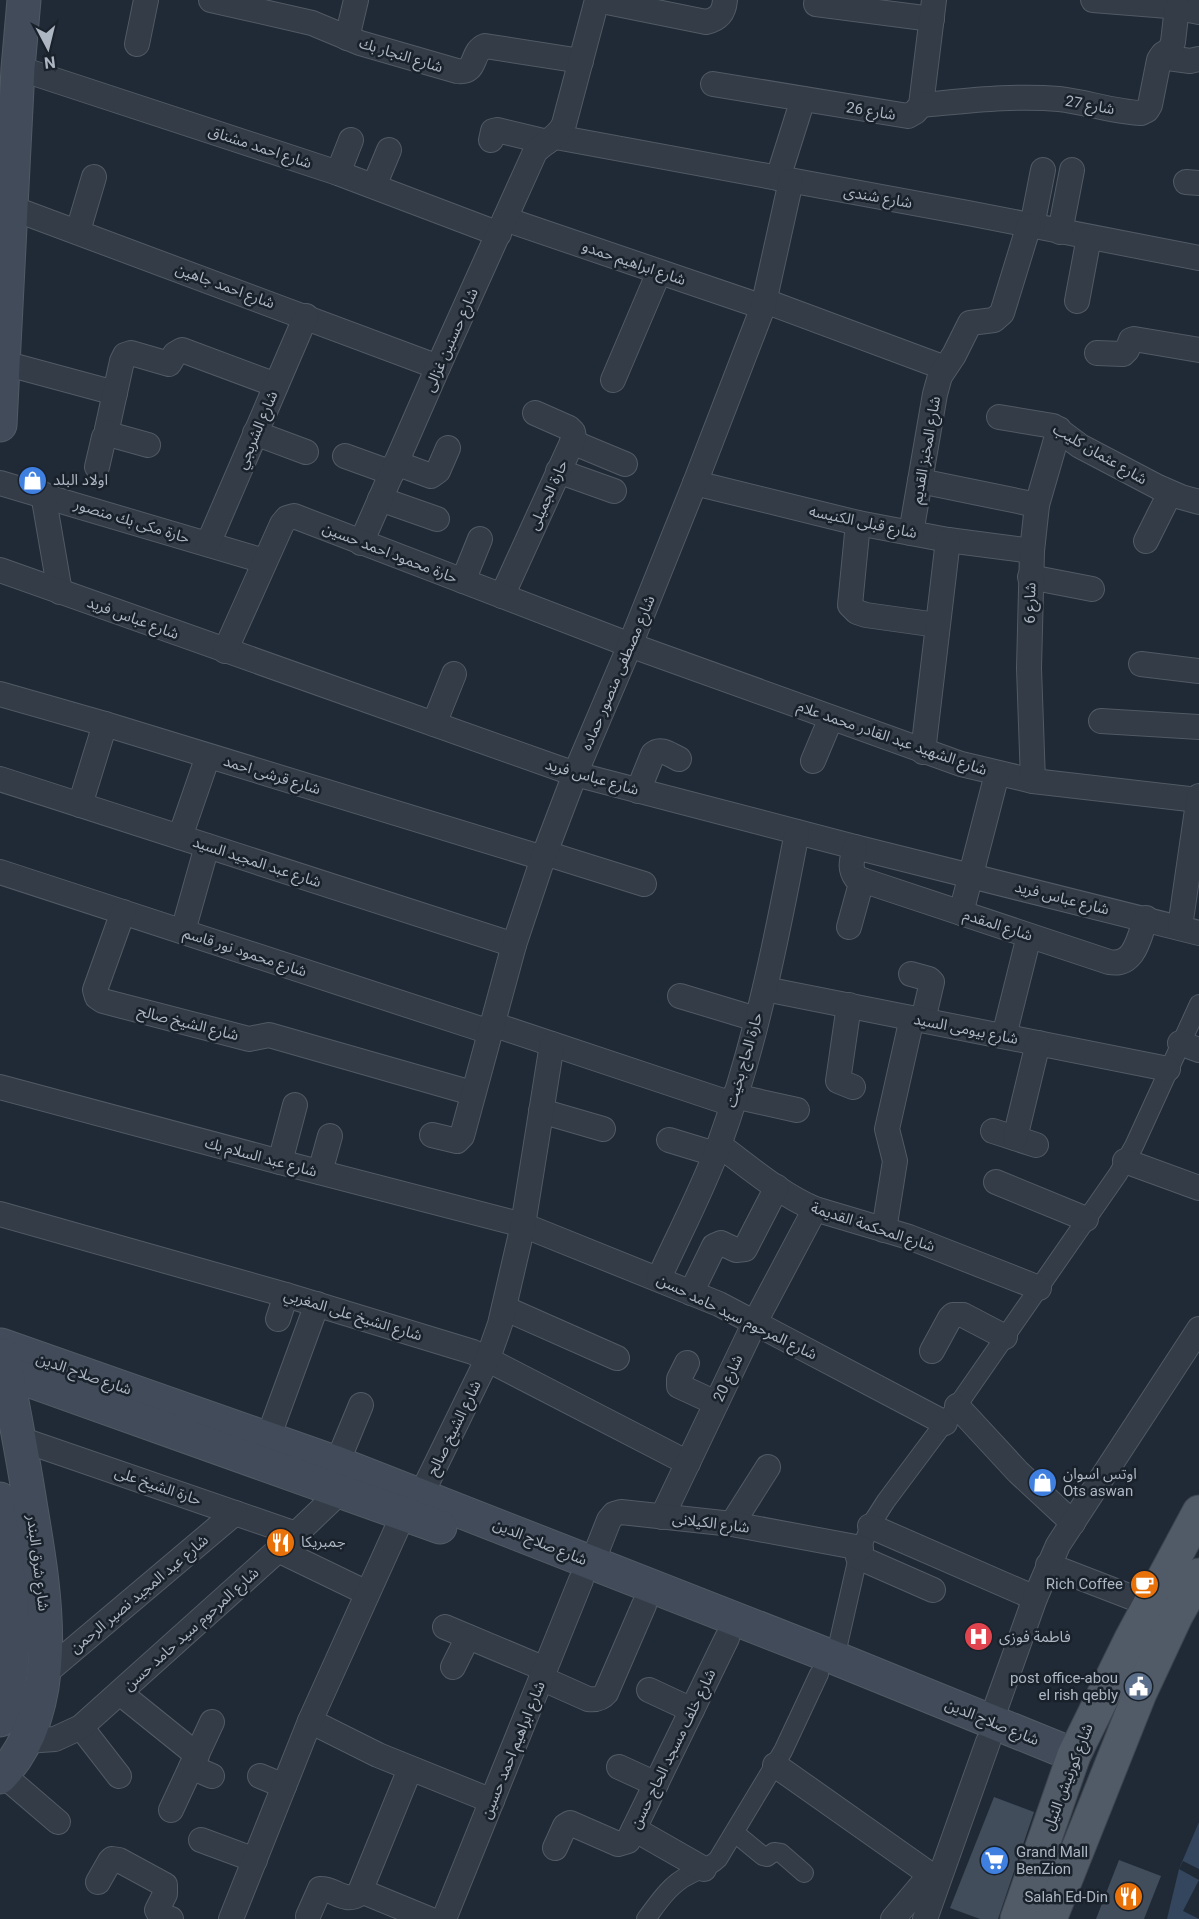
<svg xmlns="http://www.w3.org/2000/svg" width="1199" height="1919" viewBox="0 0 1199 1919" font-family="Roboto,'Noto Sans Arabic',sans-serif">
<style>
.water{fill:#33465e}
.pier{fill:#202a36}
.building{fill:#414d5b}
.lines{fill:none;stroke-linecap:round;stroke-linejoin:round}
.pedestrian-casing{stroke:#515a65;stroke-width:20}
.minor-casing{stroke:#515a65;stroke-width:26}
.secondary-casing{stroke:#515a65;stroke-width:35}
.primary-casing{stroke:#3d4550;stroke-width:35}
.pedestrian{stroke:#333c47;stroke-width:18}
.minor{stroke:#333c47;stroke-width:24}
.secondary{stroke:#414b5a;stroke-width:33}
.primary{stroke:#515b67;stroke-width:33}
.labels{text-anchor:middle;stroke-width:5;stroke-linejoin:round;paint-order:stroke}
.street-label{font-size:15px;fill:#adb7c4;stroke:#19212b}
.poi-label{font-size:15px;fill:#adb7c4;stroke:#19212b;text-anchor:start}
</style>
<rect width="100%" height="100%" fill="#202a36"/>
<polygon class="water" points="1199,1822 1199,1919 1167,1919 1179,1869"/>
<polygon class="pier" points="1183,1861 1199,1869 1199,1919 1183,1911 1199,1880 1179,1869"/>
<g class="building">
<polygon points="994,1797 1034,1812 998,1919 980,1919 950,1908"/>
<polygon points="1119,1860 1161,1876 1144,1919 1096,1919"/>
</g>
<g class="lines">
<defs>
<g id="pedestrian">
<polyline points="835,1658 858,1557 870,1526 886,1501 957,1406 1118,1174 1134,1146 1199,1004"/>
<polyline points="735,1833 763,1856 767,1857 774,1852 781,1853 804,1873"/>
<path d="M646,1919C658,1903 670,1884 689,1875C700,1869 709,1868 718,1859L783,1751L819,1674"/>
</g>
<g id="minor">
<path d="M211,0L312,23L360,43L457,71C478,74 470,52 485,46L581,61"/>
<polyline points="1093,0 1168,6 1199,12"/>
<polyline points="816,4 932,19"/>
<polyline points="347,38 356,0"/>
<polyline points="137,44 146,0"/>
<polyline points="1161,57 1190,61 1199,59"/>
<polyline points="18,68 338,173 499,234"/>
<polyline points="713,84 908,116 915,112 921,105 934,0"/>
<path d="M921,105C967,101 1013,95 1059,99C1086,102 1114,112 1141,113L1147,110L1150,105L1159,60L1163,54L1170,50L1173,42L1177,7"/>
<polyline points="556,137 968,213 1199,258"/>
<polyline points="491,140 493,131 497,130 547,142"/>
<polyline points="338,173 351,140"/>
<polyline points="778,178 803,99"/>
<polyline points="1186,182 1199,183"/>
<polyline points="374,186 389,150"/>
<polyline points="12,208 438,367"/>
<polyline points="505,219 763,307"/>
<polyline points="1032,226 1043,170"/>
<polyline points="78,231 94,177"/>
<polyline points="1060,232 1072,170"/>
<polyline points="765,301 945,368"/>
<polyline points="1077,301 1089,237"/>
<polyline points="1097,353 1123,354 1127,350 1131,340 1134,339 1199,350"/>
<polyline points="4,363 115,393"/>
<polyline points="613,380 659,272"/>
<polyline points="999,417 1053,426 1080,446 1158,487 1181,497 1199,502"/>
<polyline points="255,433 306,452"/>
<polyline points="572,442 625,464"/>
<polyline points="148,445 112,435 107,429 122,361 125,355 131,353 169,364 175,354 182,350 276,385"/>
<polyline points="345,456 392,473"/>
<polyline points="396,463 431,476 438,471 448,448"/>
<polyline points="97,467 104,437 108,432"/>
<polyline points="558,471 614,491"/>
<polyline points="920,481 1037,505"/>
<polyline points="0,483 264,561"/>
<polyline points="695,483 858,523 948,540 1032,551"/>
<polyline points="43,494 60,592"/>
<polyline points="380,499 437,519"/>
<polyline points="858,523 850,605 857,612 866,615 937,625"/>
<polyline points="911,533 935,394 940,376 954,355 970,323 994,320 1002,313 1029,225"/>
<polyline points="1146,541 1170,493"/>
<path d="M361,543L438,367L535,152C545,141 558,138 564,124L597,0L706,22C719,19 724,13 725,0"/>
<polyline points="208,544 306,316"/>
<polyline points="0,570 575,774 855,847 1199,933"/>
<polyline points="1030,577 1092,589"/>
<polyline points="463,581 480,539"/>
<polyline points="502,596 574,438 573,432 569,428 535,413"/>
<polyline points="225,651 282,524 287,518 294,516 630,645 961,764 1033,781 1198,800"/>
<polyline points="1141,664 1199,671"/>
<polyline points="0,694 105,724 543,858"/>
<polyline points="1101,721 1199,727"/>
<polyline points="434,724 454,674"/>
<polyline points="923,752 948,540"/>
<polyline points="813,761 831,718"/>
<polyline points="0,779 514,945"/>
<polyline points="1033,781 1029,668 1032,551 1037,505 1059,429"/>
<path d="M638,791L653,754C661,747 670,755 679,759"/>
<polyline points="80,805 105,724"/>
<polyline points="180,837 208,756"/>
<path d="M855,847C853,858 848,867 856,878L1109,962C1135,967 1139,937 1146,918"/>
<polyline points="545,853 644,884"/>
<polyline points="0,872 490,1032"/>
<polyline points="123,912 95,990 97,997 103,1001 249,1039 269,1035 472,1093"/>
<polyline points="961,913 997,774"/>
<polyline points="849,927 862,880"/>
<polyline points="1180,927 1199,796"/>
<polyline points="183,931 207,846"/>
<polyline points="911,974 929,979 932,982 923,1020"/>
<polyline points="765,989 1168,1069"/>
<polyline points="680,996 756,1019"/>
<polyline points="849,1005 838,1081 853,1087"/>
<polyline points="492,1024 732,1104"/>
<polyline points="1004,1036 1029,936"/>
<polyline points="1180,1043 1199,1050"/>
<polyline points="0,1087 280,1162 523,1225 719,1304 945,1423"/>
<polyline points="734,1096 797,1110"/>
<polyline points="541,1111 603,1129"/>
<polyline points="993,1131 1036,1145"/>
<polyline points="432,1135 457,1141 462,1136 514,945 543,858 575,774 630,645 695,483 763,307 791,181"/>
<polyline points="1015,1138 1038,1043"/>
<polyline points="669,1140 715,1154"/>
<path d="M719,1145C749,1167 780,1194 815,1209L909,1237L1039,1288"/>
<polyline points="1125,1161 1199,1188"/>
<polyline points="280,1162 295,1105"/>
<polyline points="320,1172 330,1136"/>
<polyline points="996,1182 1086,1219"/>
<polyline points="0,1214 286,1295 473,1352 688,1463"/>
<polyline points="884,1230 895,1161 887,1129 912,1018"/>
<path d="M659,1278C679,1234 702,1191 719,1145C756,1044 777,937 797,832"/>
<polyline points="691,1293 714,1246 721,1243 736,1250 745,1249 777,1187"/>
<polyline points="504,1308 617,1358"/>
<polyline points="278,1319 286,1295"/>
<polyline points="932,1351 950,1318 953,1315 963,1315 1005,1337"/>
<polyline points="687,1363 679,1379 679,1386 716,1403"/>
<polyline points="957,1406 1018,1472 1073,1523"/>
<polyline points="268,1438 317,1304"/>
<polyline points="20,1439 296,1534"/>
<polyline points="337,1463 361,1405"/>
<polyline points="421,1495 488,1358 500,1324 523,1225 552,1044"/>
<polyline points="662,1517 755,1322 815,1209"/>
<polyline points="732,1524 768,1467"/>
<polyline points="870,1526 1035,1598"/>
<polyline points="278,1550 367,1593"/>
<polyline points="858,1557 933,1590"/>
<polyline points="592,1563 609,1520 614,1514 621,1512 732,1524 861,1548"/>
<polyline points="1048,1565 1149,1604"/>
<polyline points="445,1627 545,1669"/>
<polyline points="453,1667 468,1637"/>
<polyline points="43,1675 235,1513"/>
<path d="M541,1678L588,1699C596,1700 601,1699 606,1693L644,1605"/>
<polyline points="649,1690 692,1710"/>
<polyline points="120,1693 197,1755"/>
<polyline points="310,1721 378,1755 492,1801"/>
<polyline points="991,1721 1035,1598 1058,1545 1199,1329"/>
<polyline points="81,1727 119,1776"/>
<polyline points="26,1741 55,1739 81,1727 296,1534 342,1490"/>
<polyline points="775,1765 938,1880"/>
<polyline points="191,1767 212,1776"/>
<polyline points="619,1767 656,1784"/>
<polyline points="2,1774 58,1822"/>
<polyline points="260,1776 284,1786"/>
<polyline points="171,1810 212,1722"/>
<polyline points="634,1829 704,1869"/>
<polyline points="201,1840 255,1860"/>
<polyline points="555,1848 565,1826 570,1823 618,1844 628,1841 727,1638"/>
<polyline points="98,1882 110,1861 112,1859 119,1860 165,1885 165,1894 157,1910 160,1915 171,1919"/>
<polyline points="361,1891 429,1919"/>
<path d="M308,1916L320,1889C334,1888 345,1904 359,1894L410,1769"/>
<polyline points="231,1919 310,1721 404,1513"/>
<polyline points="444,1919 581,1580"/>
<polyline points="893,1919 930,1875"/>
<polyline points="925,1919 988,1742"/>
</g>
<g id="secondary">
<polyline points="0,425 18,68 24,0"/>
<polyline points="1,1345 337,1463 835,1658 1074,1755"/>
<polyline points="0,1370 440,1527"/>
<path d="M0,1499C10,1564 23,1659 0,1720"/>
<path d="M0,1777C66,1709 45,1592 31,1509C23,1457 13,1406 3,1355"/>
</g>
<g id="primary">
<polyline points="1017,1919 1074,1755 1131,1639 1199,1512"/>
<polyline points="1050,1919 1140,1693 1176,1616 1199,1575"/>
</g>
</defs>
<use href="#pedestrian" class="pedestrian-casing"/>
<use href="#minor" class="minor-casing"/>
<use href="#secondary" class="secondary-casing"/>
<use href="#primary" class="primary-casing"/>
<use href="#pedestrian" class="pedestrian"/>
<use href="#minor" class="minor"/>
<use href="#secondary" class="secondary"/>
<use href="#primary" class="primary"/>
</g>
<defs>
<symbol id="shop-disc" viewBox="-11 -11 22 22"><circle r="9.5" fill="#3f7fe0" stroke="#19212b"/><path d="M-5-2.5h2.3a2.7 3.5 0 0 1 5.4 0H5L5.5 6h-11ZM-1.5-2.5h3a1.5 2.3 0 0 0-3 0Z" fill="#fff"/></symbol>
<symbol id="restaurant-disc" viewBox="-11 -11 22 22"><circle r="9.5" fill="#e8710a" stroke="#19212b"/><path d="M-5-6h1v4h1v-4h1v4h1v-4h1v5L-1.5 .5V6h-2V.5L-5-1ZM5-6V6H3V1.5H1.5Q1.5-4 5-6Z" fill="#fff"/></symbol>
<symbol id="cafe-disc" viewBox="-11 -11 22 22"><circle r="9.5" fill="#e8710a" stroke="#19212b"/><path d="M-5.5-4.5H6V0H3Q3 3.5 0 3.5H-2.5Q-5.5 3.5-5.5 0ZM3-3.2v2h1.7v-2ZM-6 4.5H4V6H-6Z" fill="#fff"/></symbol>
<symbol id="hospital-disc" viewBox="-11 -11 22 22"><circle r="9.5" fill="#e0444e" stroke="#19212b"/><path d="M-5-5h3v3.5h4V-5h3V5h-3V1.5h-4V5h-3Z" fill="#fff"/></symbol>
<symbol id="civic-disc" viewBox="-11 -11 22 22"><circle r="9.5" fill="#5c6f8a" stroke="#19212b"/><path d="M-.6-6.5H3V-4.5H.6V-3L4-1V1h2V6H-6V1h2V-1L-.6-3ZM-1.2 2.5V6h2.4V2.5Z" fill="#fff"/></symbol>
<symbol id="supermarket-disc" viewBox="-11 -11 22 22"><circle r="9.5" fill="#3f7fe0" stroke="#19212b"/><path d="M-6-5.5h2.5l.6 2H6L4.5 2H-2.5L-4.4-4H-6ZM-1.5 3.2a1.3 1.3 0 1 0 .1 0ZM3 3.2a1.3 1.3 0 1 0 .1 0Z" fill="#fff"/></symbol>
</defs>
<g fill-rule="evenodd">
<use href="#shop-disc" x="16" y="464" width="33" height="33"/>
<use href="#shop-disc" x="1026" y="1466" width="33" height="33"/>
<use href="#restaurant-disc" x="264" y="1526" width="33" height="33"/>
<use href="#cafe-disc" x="1128" y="1568" width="33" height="33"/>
<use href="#hospital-disc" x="962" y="1620" width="33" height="33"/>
<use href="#civic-disc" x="1122" y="1670" width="33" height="33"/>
<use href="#supermarket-disc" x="978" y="1844" width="33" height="33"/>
<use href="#restaurant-disc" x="1112" y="1880" width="33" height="33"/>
</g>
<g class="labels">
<g class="street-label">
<text transform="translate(401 55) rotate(17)" y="5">شارع النجار بك</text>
<text transform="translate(1090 105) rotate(10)" y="5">شارع 27</text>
<text transform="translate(871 111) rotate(9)" y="5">شارع 26</text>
<text transform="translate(260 147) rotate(18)" y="5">شارع احمد مشناق</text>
<text transform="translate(878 197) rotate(10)" y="5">شارع شندى</text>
<text transform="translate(634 263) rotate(19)" y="5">شارع ابراهيم حمدو</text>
<text transform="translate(225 286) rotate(20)" y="5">شارع احمد جاهين</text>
<text transform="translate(451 340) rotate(-66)" y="5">شارع حسنين غزالى</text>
<text transform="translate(257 430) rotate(-67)" y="5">شارع الشربجي</text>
<text transform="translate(926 450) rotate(-80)" y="5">شارع المخبز القديم</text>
<text transform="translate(1100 454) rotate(30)" y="5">شارع عثمان كليب</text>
<text transform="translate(548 495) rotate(-66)" y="5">حارة الجميلى</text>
<text transform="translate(132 521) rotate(17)" y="5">حارة مكى بك منصور</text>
<text transform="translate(863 522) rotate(12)" y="5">شارع قبلى الكنيسه</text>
<text transform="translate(390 553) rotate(21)" y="5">حارة محمود احمد حسين</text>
<text transform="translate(1030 603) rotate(-89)" y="5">شارع 6</text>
<text transform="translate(133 618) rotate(20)" y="5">شارع عباس فريد</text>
<text transform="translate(618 673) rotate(-67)" y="5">شارع مصطفى منصور حماده</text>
<text transform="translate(892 738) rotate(19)" y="5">شارع الشهيد عبد القادر محمد علام</text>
<text transform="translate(272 775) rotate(17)" y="5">شارع قرشى احمد</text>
<text transform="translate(592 777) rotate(16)" y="5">شارع عباس فريد</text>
<text transform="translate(257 862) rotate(18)" y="5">شارع عبد المجيد السيد</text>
<text transform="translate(1062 898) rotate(14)" y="5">شارع عباس فريد</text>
<text transform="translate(998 925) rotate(18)" y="5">شارع المقدم</text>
<text transform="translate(245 952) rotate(18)" y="5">شارع محمود نور قاسم</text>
<text transform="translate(188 1023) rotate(14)" y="5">شارع الشيخ صالح</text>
<text transform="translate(966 1029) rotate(11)" y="5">شارع بيومى السيد</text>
<text transform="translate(744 1060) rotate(-74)" y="5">حارة الحاج بخيت</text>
<text transform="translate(261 1157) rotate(15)" y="5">شارع عبد السلام بك</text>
<text transform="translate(873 1227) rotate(18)" y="5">شارع المحكمة القديمة</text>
<text transform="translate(353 1315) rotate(17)" y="5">شارع الشيخ على المغربي</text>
<text transform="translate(737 1317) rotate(26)" y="5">شارع المرحوم سيد حامد حسن</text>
<text transform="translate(84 1374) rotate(19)" y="5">شارع صلاح الدين</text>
<text transform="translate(728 1378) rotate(-65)" y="5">شارع 20</text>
<text transform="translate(454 1428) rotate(-64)" y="5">شارع الشيخ صالح</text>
<text transform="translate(158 1486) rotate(19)" y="5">حارة الشيخ على</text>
<text transform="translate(711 1523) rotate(7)" y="5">شارع الكيلانى</text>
<text transform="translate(540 1542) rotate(22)" y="5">شارع صلاح الدين</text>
<text transform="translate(38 1563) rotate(83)" y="5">شارع شرق البندر</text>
<text transform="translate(139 1594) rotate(-40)" y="5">شارع عبد المجيد نصير الرحمن</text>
<text transform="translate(191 1629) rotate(-42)" y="5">شارع المرحوم سيد حامد حسن</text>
<text transform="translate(992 1722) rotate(22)" y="5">شارع صلاح الدين</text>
<text transform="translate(673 1749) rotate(-64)" y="5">شارع خلف مسجد الحاج حسن</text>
<text transform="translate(513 1750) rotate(-68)" y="5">شارع ابراهيم احمد حسين</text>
<text transform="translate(1068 1777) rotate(-69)" y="5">شارع كورنيش النيل</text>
</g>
<g class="poi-label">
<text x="53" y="485">اولاد البلد</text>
<text x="1063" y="1479">اوتس اسوان<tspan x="1063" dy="17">Ots aswan</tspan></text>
<text x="301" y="1547">جمبريكا</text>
<text x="1123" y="1589" text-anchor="end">Rich Coffee</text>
<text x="999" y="1642">فاطمة فوزى</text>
<text x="1118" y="1683" text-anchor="end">post office-abou<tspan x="1118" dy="17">el rish qebly</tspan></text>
<text x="1016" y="1857">Grand Mall<tspan x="1016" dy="17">BenZion</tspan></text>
<text x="1108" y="1902" text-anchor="end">Salah Ed-Din</text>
</g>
</g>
<g transform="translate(48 48) rotate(173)" stroke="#19212b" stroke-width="4.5" paint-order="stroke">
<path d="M0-4.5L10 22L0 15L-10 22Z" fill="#adb7c4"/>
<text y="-9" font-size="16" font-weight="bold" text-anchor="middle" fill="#adb7c4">N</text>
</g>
</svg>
